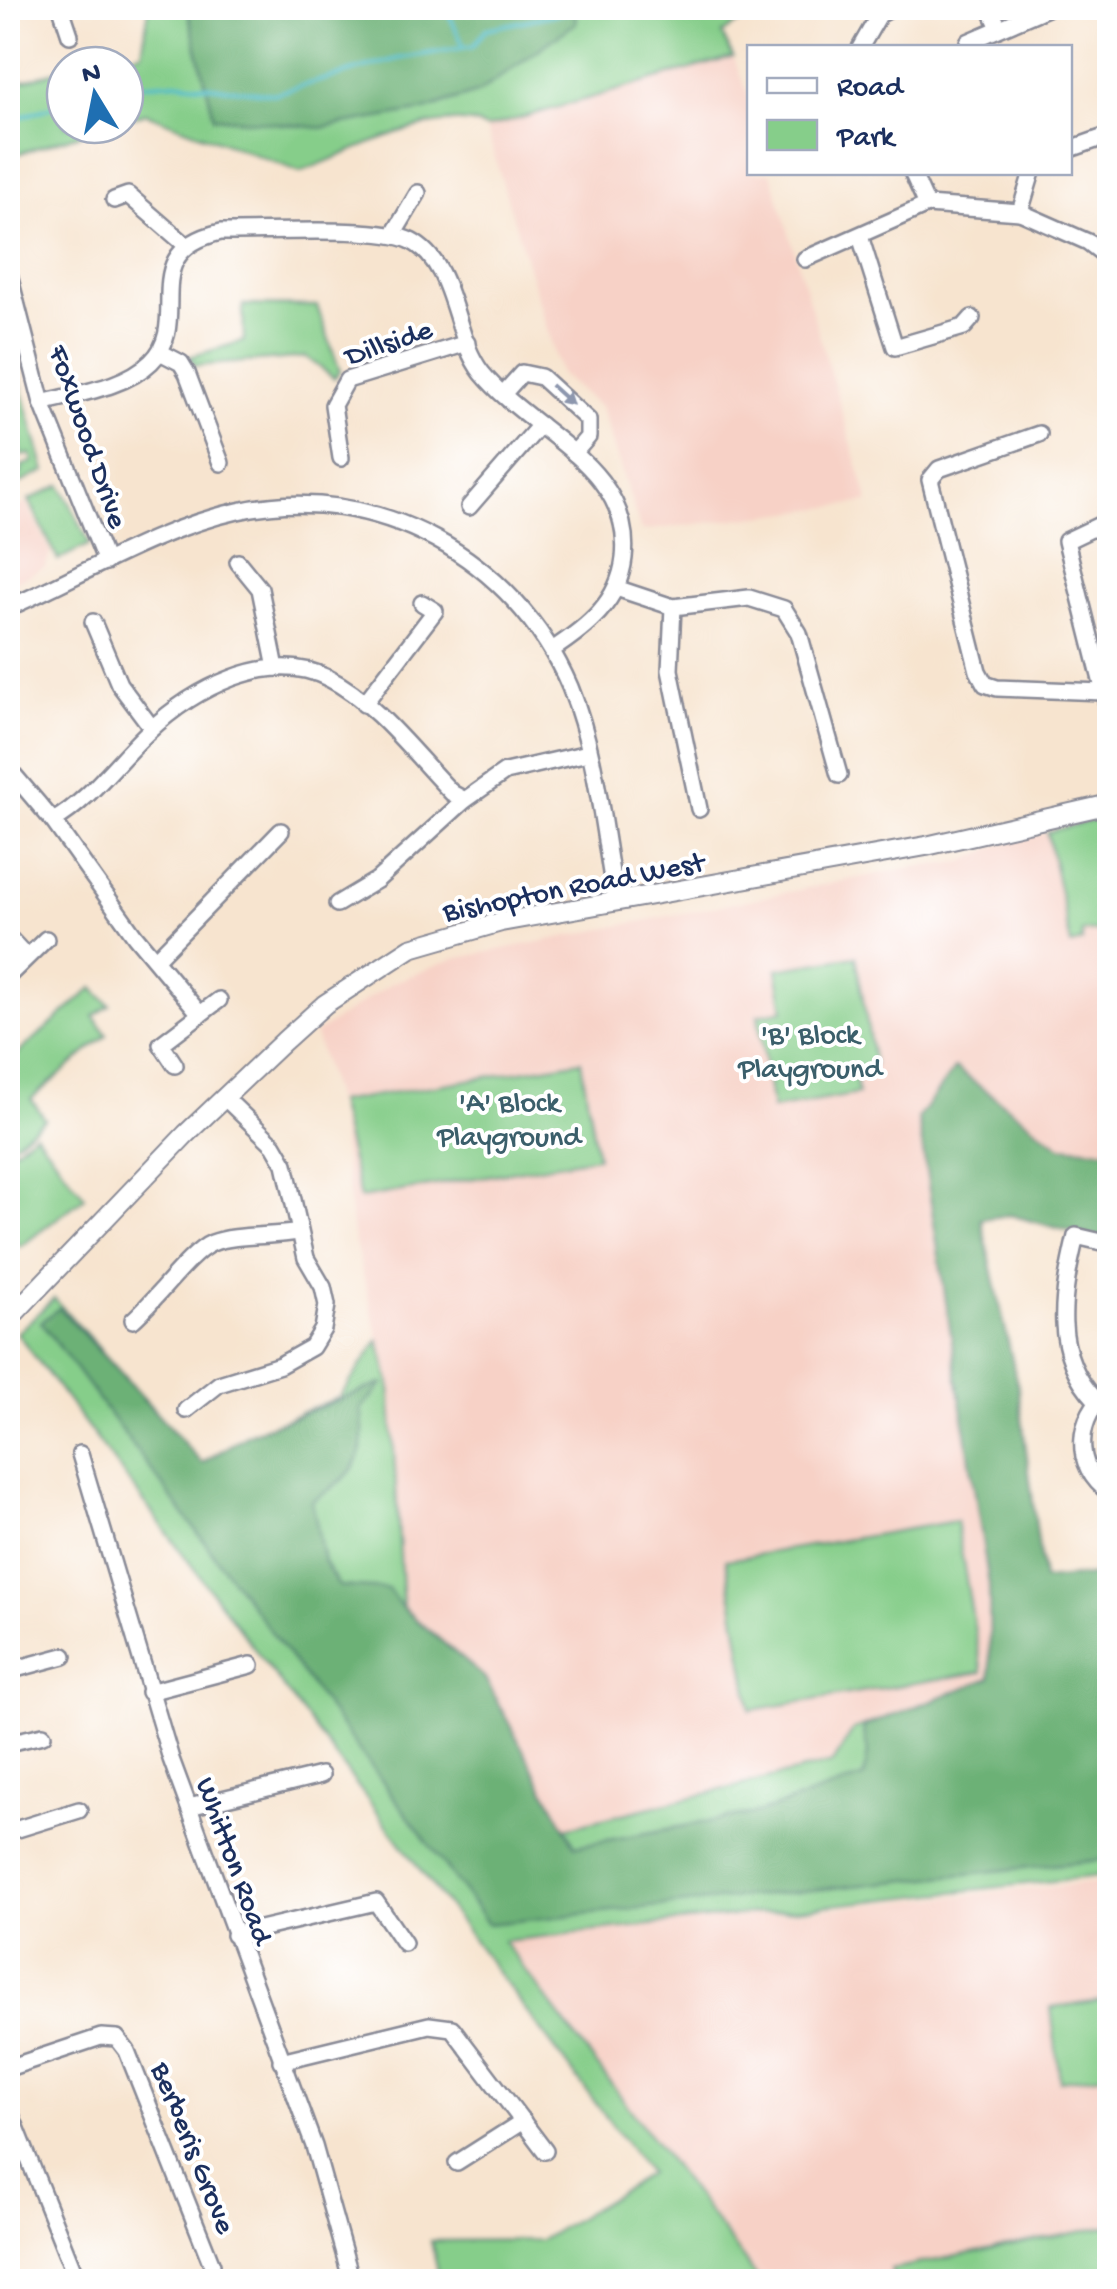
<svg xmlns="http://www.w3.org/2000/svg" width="1117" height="2289" viewBox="0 0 1117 2289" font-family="'Gochi Hand',sans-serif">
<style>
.built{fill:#f7d1c6}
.green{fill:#86ce8a;stroke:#507e74;stroke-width:2.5}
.forest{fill:#6cb176;stroke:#44706a;stroke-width:2.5}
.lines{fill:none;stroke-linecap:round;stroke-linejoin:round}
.stream{stroke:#4ebbc8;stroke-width:4}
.minor-casing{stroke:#898a96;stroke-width:20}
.tertiary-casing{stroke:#898a96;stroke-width:22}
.minor{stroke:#fff;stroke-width:15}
.tertiary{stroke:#fff;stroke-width:18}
.oneway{fill:#8d97ae}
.labels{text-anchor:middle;stroke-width:8;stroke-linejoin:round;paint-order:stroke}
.street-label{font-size:30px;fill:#1b2f5e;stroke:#fff}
.park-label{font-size:30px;fill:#3b5f6b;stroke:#fff}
</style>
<rect width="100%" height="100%" fill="#fff"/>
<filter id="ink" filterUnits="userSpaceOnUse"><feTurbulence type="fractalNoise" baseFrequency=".01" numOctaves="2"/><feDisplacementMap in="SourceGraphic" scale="20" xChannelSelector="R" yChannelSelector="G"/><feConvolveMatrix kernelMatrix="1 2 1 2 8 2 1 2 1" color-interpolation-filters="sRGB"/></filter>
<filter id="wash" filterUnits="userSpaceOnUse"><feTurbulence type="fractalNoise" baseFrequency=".0048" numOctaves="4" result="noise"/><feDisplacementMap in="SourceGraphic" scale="40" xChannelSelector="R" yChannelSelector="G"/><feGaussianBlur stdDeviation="2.25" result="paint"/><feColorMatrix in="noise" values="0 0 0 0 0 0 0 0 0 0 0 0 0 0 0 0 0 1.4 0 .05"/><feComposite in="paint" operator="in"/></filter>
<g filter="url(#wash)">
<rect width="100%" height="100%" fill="#f7e4cf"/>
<g class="built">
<polygon points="733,57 749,97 750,172 771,173 869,502 641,531 601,408 561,375 486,128"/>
<polygon points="26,503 51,552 45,567 12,583 8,591 8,512"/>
<polygon points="1109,816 1109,1186 956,1155 1043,1581 990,1678 853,1730 833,1763 565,1828 484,1677 403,1608 390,1383 353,1235 338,1111 315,1034 392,983 454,959 913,867 962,862 997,846"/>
<polygon points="1109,1881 1109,2281 760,2281 502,1941"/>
</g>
<g class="green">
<path d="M149,8H762L722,34L733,57L486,128C443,104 345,156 300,172L146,113L125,120V65H80L142,52Z"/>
<polygon points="65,68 65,125 107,125 8,157 8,86"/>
<polygon points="243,305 317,306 340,371 334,378 306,357 195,366 189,357 244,341"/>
<polygon points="8,340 45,471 8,489 8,477 22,473 21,466 33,462 31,454 22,456 10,400 15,398 8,387"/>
<polygon points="61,485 90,544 58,560 29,500"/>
<polygon points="1109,816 1109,931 1082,932 1082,942 1071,945 1047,832"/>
<polygon points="856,956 874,1065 854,1069 858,1094 772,1109 758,1015 784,1010 777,969"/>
<polygon points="93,988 110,1005 94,1016 107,1035 31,1099 45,1119 8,1148 8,1062"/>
<polygon points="581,1061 597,1157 360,1198 337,1102"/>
<polygon points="35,1133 85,1197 20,1247 8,1231 8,1154"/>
<polygon points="54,1298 202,1463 248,1434 340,1397 379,1340 390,1383 403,1608 484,1677 565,1828 833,1763 853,1730 990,1678 1109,1577 1109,1875 503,1941 760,2281 440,2281 431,2241 541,2240 649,2174 17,1333"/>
<polygon points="956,1521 982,1672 751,1710 726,1560"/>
<polygon points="1109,2000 1109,2074 1060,2081 1051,2008"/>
<polygon points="1109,2226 1109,2281 893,2281 891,2269"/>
</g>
<g class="forest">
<polygon points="187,8 575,8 576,23 479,92 425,110 321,128 214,117"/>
<path d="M955,1068L1061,1146L1109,1150V1242L1010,1215L981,1219L1018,1387L1043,1580L1109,1574V1859L488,1924L41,1322L59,1308L202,1463L248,1434L384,1383L361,1409C369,1461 354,1475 312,1501L324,1562L339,1586L388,1589L403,1609L484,1677L575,1846L761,1812L864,1777L868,1752L863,1727L990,1678L989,1585L918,1118Z"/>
</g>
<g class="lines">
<g class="stream">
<polyline points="446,8 464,47"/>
<polyline points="125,86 175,82 273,94 397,59 473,46 486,29 585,8"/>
<polyline points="8,121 65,103"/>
</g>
</g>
</g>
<g filter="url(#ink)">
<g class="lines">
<defs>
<g id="minor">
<polyline points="61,8 70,35"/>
<polyline points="990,8 999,28"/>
<polyline points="968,42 1047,8"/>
<polyline points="860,48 879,15 892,8"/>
<polyline points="1070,149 1110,135"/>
<polyline points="912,172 927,205"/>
<polyline points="114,200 128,195 187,246"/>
<polyline points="1020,212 1032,172"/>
<polyline points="393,235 418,193"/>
<polyline points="860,236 895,347 964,327 972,318"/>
<polyline points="805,259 927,205 1020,212 1088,242 1110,259"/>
<polyline points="8,271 42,403 106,562"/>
<polyline points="160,352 181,363 187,373 221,463"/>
<polyline points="504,393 522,373 541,377 588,420 588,437 574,453"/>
<path d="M42,403C78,393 124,388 151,362C194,321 133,252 221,232C261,233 381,225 411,241C457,265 452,335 482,373C530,432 634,467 624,558C619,602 587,627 552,650"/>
<polyline points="1039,434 939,469 930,480 978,671 985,684 997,688 1103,692"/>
<polyline points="341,458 333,405 347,380 467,343"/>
<polyline points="469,507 540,425"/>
<polyline points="1110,520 1066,541 1110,716"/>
<polyline points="238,562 260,589 276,668"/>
<polyline points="616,588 673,607 749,598 784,609 799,633 839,775"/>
<polyline points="673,607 670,670 699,809"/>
<path d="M8,608C83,575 157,529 238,511C376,480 515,558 570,687C597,753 603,832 616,902"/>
<polyline points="93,622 119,684 152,728"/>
<polyline points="364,704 435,611 422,603"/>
<path d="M8,768L53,821C90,800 118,760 148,732C192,690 268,648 328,678C376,702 415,755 452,793L465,800L505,772L588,753"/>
<polyline points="53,821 135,936 200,1014"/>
<polyline points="337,904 377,880 465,800"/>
<polyline points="11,940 26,956"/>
<polyline points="156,959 281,831"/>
<polyline points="8,976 46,939"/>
<polyline points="175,1065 161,1044 219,1000"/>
<path d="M133,1320C156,1300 190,1252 212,1243C234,1234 273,1237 298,1232"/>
<path d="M1110,1389C1076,1417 1071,1466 1110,1493"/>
<path d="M1096,1400C1051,1353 1062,1295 1076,1236L1110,1244"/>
<polyline points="186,1410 219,1384 280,1365 312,1347 323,1329 327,1305 323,1287 306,1258 285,1164 274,1145 224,1097"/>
<polyline points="80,1454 171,1759 314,2146 352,2282"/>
<polyline points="8,1671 64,1656"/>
<polyline points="149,1692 251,1665"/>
<polyline points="8,1743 43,1735"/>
<polyline points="189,1807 321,1775"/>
<polyline points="8,1832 79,1810"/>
<polyline points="234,1935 376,1902 404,1943"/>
<polyline points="281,2061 429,2025 452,2028 545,2151"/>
<polyline points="8,2068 101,2037 117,2038 127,2051 212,2265 209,2282"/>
<polyline points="8,2107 78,2282"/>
<polyline points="457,2163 523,2121"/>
</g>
<polyline id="tertiary" points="8,1320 186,1134 284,1041 325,1004 411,948 501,922 926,846 1110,804"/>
</defs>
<use href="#minor" class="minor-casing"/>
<use href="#tertiary" class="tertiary-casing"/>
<use href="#minor" class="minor"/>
<use href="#tertiary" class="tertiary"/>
</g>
<defs><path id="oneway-solid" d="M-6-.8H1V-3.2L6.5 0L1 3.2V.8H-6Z" transform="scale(2.5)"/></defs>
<use class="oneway" href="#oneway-solid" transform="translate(562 395) rotate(42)"/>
</g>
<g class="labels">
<g class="street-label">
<text transform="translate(388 341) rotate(-19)" y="10">Dillside</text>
<text transform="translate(90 436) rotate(71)" y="10">Foxwood Drive</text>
<text transform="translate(573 885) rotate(-11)" y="10">Bishopton Road West</text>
<text transform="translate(236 1860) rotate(70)" y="10">Whitton Road</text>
<text transform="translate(195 2147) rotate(68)" y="10">Berberis Grove</text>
</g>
<g class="park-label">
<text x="810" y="1043">'B' Block<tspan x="810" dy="34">Playground</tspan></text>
<text x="509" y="1111">'A' Block<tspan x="509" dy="34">Playground</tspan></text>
</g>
</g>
<rect width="1117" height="2289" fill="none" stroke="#fff" stroke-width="40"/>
<rect x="747" y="45" width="325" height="130" fill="#ffffff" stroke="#a4acbf" stroke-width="2.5"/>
<rect x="767" y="78" width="50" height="15" fill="#ffffff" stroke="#a4acbf" stroke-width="2.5"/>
<text x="837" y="95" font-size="30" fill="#1b2f5e">Road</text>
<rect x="767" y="120" width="50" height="30" fill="#86ce8a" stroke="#a4acbf" stroke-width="2.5"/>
<text x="837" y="145" font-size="30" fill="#1b2f5e">Park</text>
<g transform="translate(95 95) rotate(350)"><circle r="48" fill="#ffffff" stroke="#a4acbf" stroke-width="2.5"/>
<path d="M0-8L18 38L0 25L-18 38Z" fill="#1f6fb2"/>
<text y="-15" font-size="28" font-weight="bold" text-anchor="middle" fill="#1b2f5e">N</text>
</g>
</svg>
